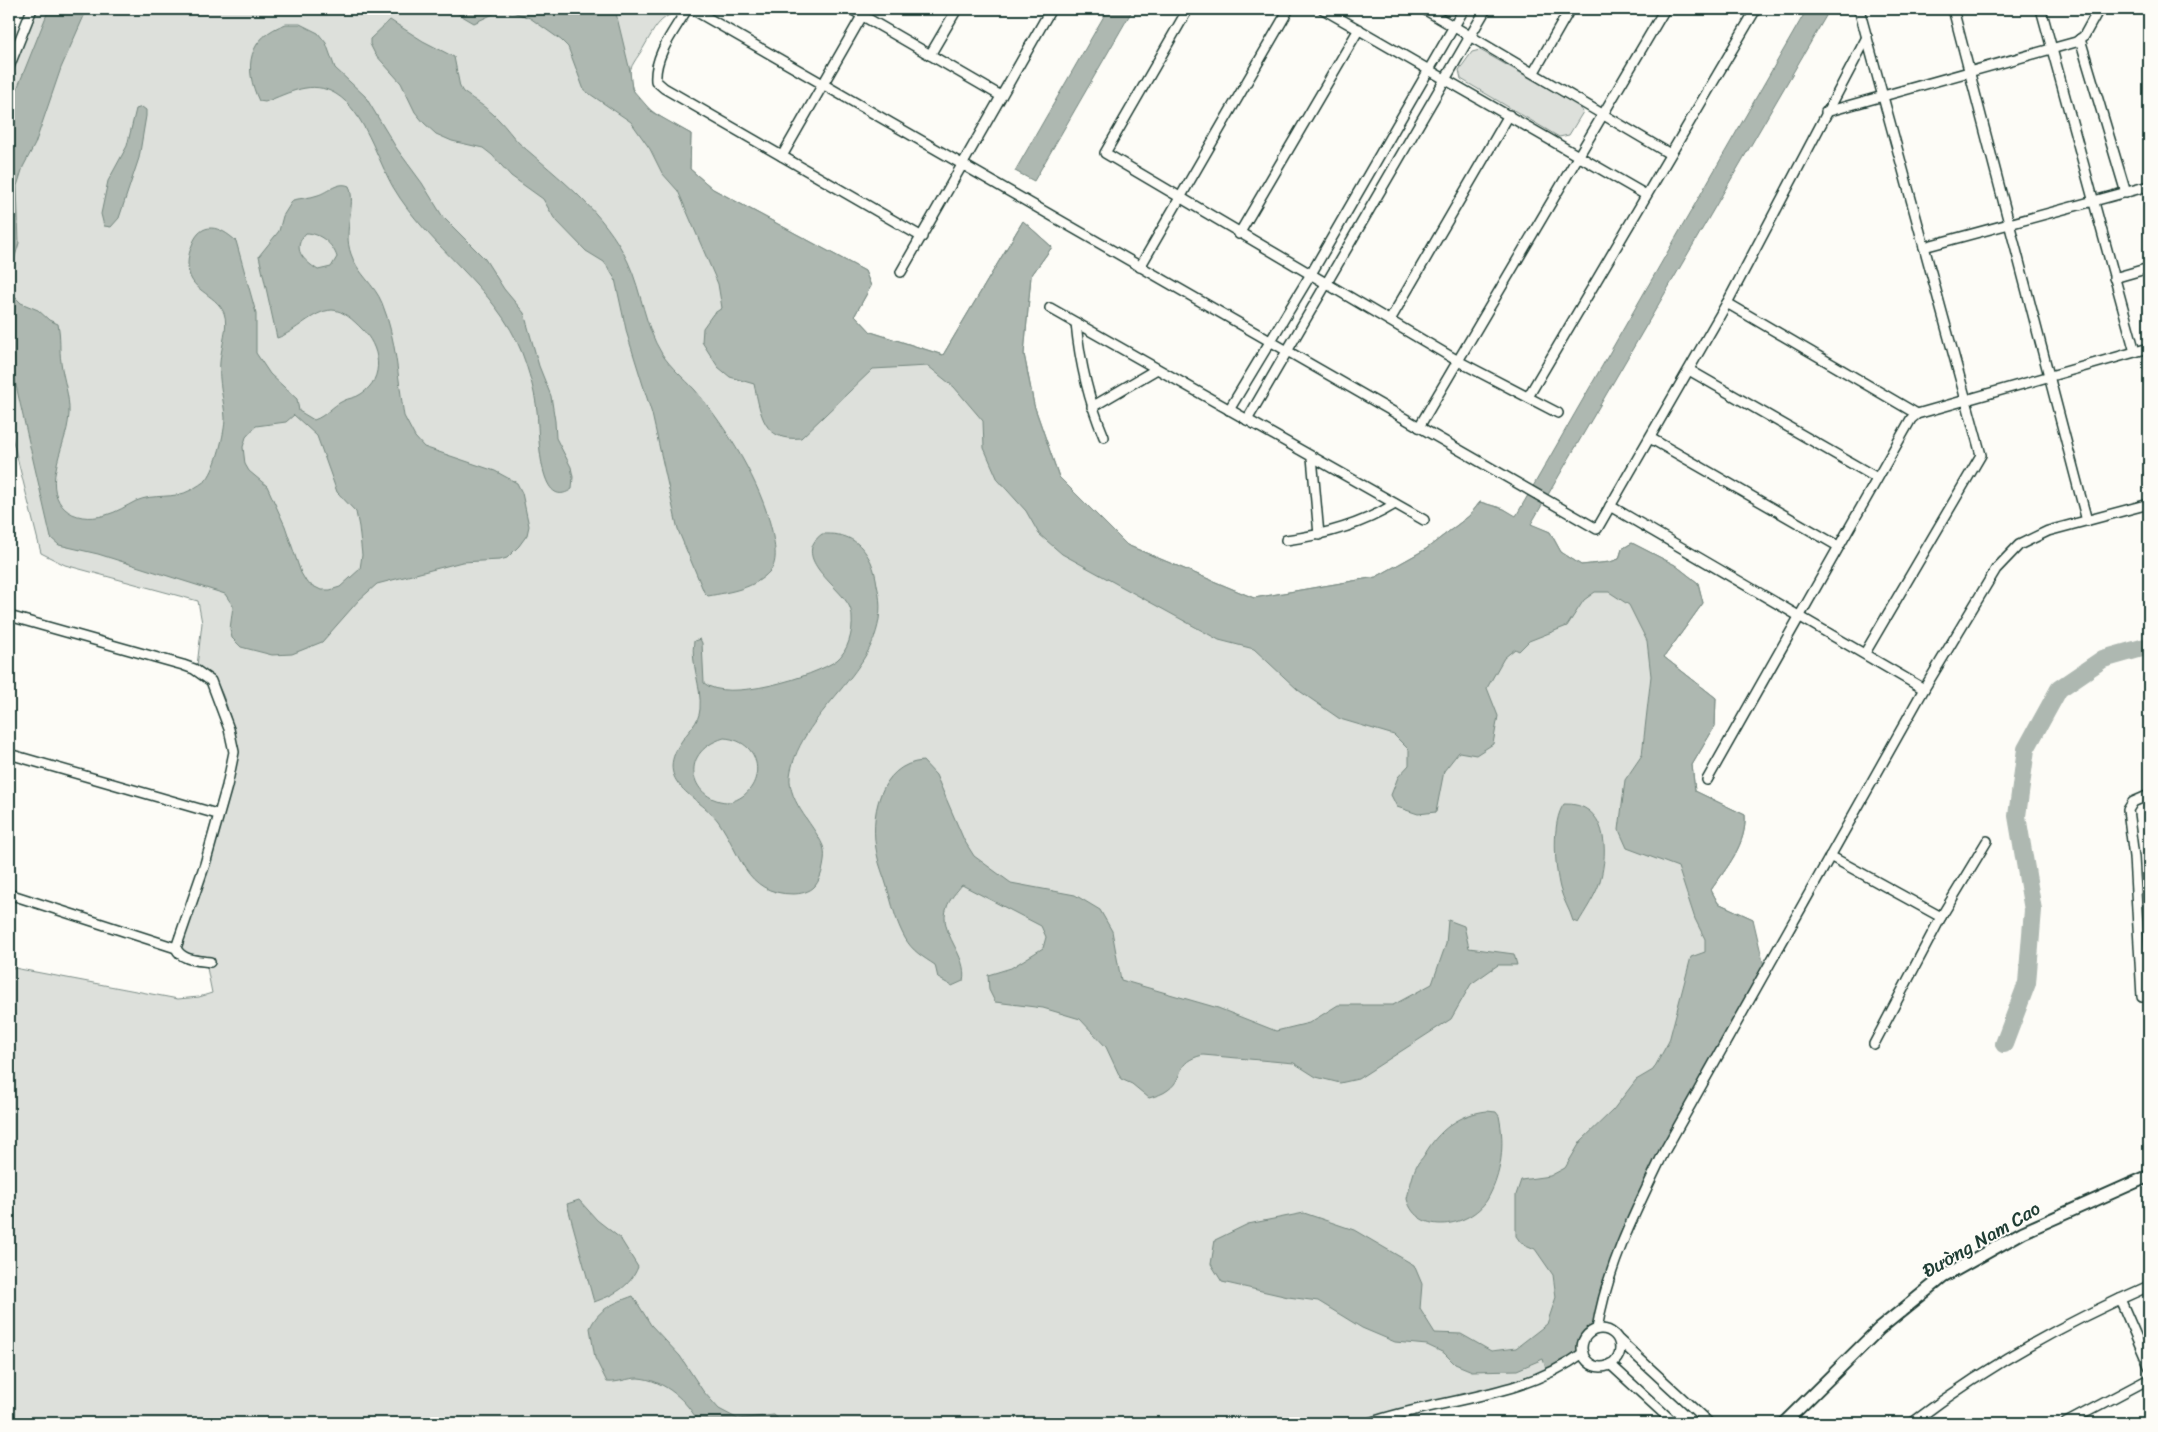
<svg xmlns="http://www.w3.org/2000/svg" width="2158" height="1432" viewBox="0 0 2158 1432" font-family="Sriracha,sans-serif">
<style>
.green{fill:#dde0db;stroke:#7e8e88}
.water{fill:#aeb8b1;stroke:#75877f;fill-rule:evenodd}
.lines{fill:none;stroke-linecap:round;stroke-linejoin:round}
.river{stroke:#aeb8b1;stroke-width:18}
.minor-casing{stroke:#1f3d34;stroke-width:12}
.tertiary-casing{stroke:#1f3d34;stroke-width:15}
.minor{stroke:#fdfcf7;stroke-width:9}
.tertiary{stroke:#fdfcf7;stroke-width:11}
.labels{text-anchor:middle;stroke-width:4;stroke-linejoin:round;paint-order:stroke}
.street-label{font-size:19px;fill:#1f3d34;stroke:#fdfcf7}
</style>
<rect width="100%" height="100%" fill="#fdfcf7"/>
<filter id="ink" filterUnits="userSpaceOnUse"><feTurbulence type="fractalNoise" baseFrequency=".02" numOctaves="2"/><feDisplacementMap in="SourceGraphic" scale="10" xChannelSelector="R" yChannelSelector="G"/><feConvolveMatrix kernelMatrix="1 2 1 2 8 2 1 2 1" color-interpolation-filters="sRGB"/></filter>
<g filter="url(#ink)">
<g class="green">
<path d="M36,9H681C659,19 657,24 645,45C641,53 631,64 630,72C627,104 668,121 691,134L690,169L713,189L865,271L871,286L855,315L871,332L943,355L1023,221L1052,247L1031,276L1024,354L1034,405L1059,477L1127,545L1254,598L1376,577L1426,549L1469,516L1480,502L1504,509L1522,521L1550,532L1561,552L1581,565L1610,562L1619,559L1622,549L1632,543L1675,565L1698,583L1703,603L1664,657L1716,698L1715,726L1692,765L1695,791L1745,815C1747,844 1727,867 1711,890L1718,903L1753,919L1632,1211L1598,1299L1594,1327C1583,1333 1579,1339 1579,1351C1520,1395 1428,1397 1358,1423H9V967L178,999L199,997L212,993L205,958C196,956 184,957 180,947L237,753C236,735 225,691 213,678C209,673 202,670 197,666L202,623L198,601L65,565L41,553L9,425V76Z"/>
<polygon points="1480,50 1579,106 1583,112 1569,135 1559,137 1461,79 1459,70 1472,52"/>
</g>
<g class="water">
<path d="M49,9H87L61,68L35,144L23,167L17,186L19,243L11,270L14,296L21,303L38,310L49,320L58,324C61,338 59,349 61,362C63,379 70,396 69,414C68,434 59,450 56,469C48,504 71,525 106,515C117,512 126,506 136,501C154,493 173,500 191,490C196,487 203,483 207,479C216,468 225,432 225,418C224,399 218,382 220,362C221,347 229,326 224,313C215,292 187,292 188,263C188,257 190,250 192,245C201,220 220,226 236,241L256,313V353L270,374L297,399L299,411L314,420C326,416 332,406 343,401C348,398 356,398 361,394C386,378 380,346 361,328C354,321 343,310 332,310C312,311 296,332 277,338L259,256L279,231L283,216L293,200C301,198 310,198 318,195C328,192 338,181 349,186C357,206 342,229 351,254C357,273 375,285 382,303C396,337 398,379 404,416L415,437L424,447L495,471L517,483L522,493L529,526L527,535L519,546L507,558L500,560L462,562L377,584L359,600L322,642L292,654L272,655L241,647L232,638L230,629L233,606L225,594L98,554L59,545L51,538L9,355V109ZM306,233C320,233 333,244 337,257L331,267L318,270C303,260 291,249 306,233ZM294,415L317,436L337,492L356,512L359,527L362,555L360,569L340,587L330,590H321L307,583L301,573L285,526L267,486L249,471L245,464L243,447L246,437L256,426L286,422Z"/>
<path d="M450,9H615L630,71L632,89L652,112L691,134L690,169L713,189L865,271L871,286L855,315L871,332L943,355L1023,221L1052,247L1031,276L1024,354L1034,405L1059,477L1127,545L1254,598L1376,577L1426,549L1469,516L1480,502L1504,509L1516,516L1807,9H1830L1531,524L1550,532L1561,552L1581,565L1610,562L1619,559L1622,549L1632,543L1675,565L1698,583L1703,603L1664,657L1716,698L1715,726L1692,765L1695,791L1745,815C1747,844 1727,867 1711,890L1718,903L1753,919L1764,966L1632,1211L1598,1299L1594,1327C1583,1333 1579,1339 1579,1351L1547,1372L1543,1359L1517,1370L1472,1371L1455,1364L1444,1353L1427,1345L1395,1342L1362,1328L1318,1301L1288,1297L1222,1282L1211,1264L1215,1240L1248,1224L1304,1213L1354,1230L1414,1265L1422,1284L1420,1309L1435,1333L1461,1334L1491,1351L1516,1348L1547,1324L1556,1297L1553,1275L1535,1249L1521,1243L1516,1236V1195L1521,1180L1550,1176L1565,1168L1581,1141L1613,1110L1636,1080L1653,1070L1669,1041L1691,957L1705,952V939L1695,919L1678,867L1627,848L1619,830L1625,780L1642,755L1651,676L1647,641L1629,605L1609,592H1595L1584,600L1567,626L1529,641L1519,651L1515,649L1504,658L1487,688L1498,716L1493,744L1476,755L1459,752L1444,771L1436,812L1418,814L1397,807L1391,795L1398,777L1409,765V750L1394,735L1340,719L1298,690L1254,649L1219,640L1062,554L1039,534L1026,511L998,480L984,448L983,421L954,387L928,366L873,369L801,438C763,442 761,415 754,384L730,377L718,367L702,342L703,328L713,314L722,308L718,284L678,191L662,173L650,149L631,122L584,90L568,47L561,40L530,18L504,9L474,23Z"/>
<polygon points="1108,9 1133,9 1034,181 1015,171"/>
<path d="M390,20L423,41L454,57L460,87L463,92C476,101 489,109 499,120C506,127 512,136 519,143C559,178 605,212 628,262C642,292 644,325 662,354C671,368 684,378 695,390C727,428 761,483 772,531C774,543 779,561 770,571C754,589 730,592 708,596L704,592L678,530L652,414L627,334L615,279L609,269L604,262L586,251L554,218L543,199L511,176L492,155L483,148L452,141L436,134L424,123L415,112L401,83L375,54L370,44V39Z"/>
<path d="M286,24H300L318,33L326,43L335,68L365,96L397,149L422,183L443,217L485,259L504,289L524,313L539,366L551,396L555,421L556,438L571,467L573,477L572,489C537,514 539,426 537,411C535,392 529,372 522,353C497,288 428,247 393,187C377,159 364,111 336,94C312,79 289,93 265,102L259,101C243,67 248,37 286,24Z"/>
<polygon points="142,107 146,110 146,116 139,158 119,218 111,227 104,226 101,214 108,181 127,146 136,109"/>
<path d="M822,534C846,533 860,540 871,562C874,569 876,577 877,585C897,664 807,701 791,770C784,799 813,822 823,846C827,856 822,878 815,886C810,892 800,894 793,894C744,894 741,853 718,821C698,795 653,784 681,742C688,731 699,723 700,709C702,686 690,664 694,641L700,639L702,643L704,683C726,703 814,677 837,660C848,651 853,632 852,618C852,612 850,606 846,601C834,583 792,556 822,534ZM724,738C766,741 767,792 730,802C692,803 675,753 724,738Z"/>
<path d="M923,761L936,775L964,840L974,856L1011,883L1075,895L1100,910L1112,931L1121,980L1218,1008L1276,1031L1309,1023L1338,1005H1393L1432,984L1446,944L1448,920L1464,926L1469,948L1514,954L1517,965H1498L1471,984L1451,1019L1358,1079L1340,1083L1316,1077L1294,1063L1203,1055C1173,1062 1186,1077 1168,1090C1163,1094 1156,1096 1149,1098L1132,1084L1121,1079L1106,1047L1080,1019L1043,1008L995,1002L989,990L988,975L1011,968L1043,948L1046,937L1041,926L962,885C957,891 949,900 947,907C937,933 969,955 963,981L952,986L938,978L935,965C923,957 912,951 905,938C896,922 892,904 887,887C884,876 879,866 877,854C869,818 879,764 923,761Z"/>
<path d="M1564,804C1607,802 1609,850 1600,881C1596,895 1585,911 1578,923L1573,921C1570,910 1563,900 1560,888C1555,868 1551,821 1564,804Z"/>
<path d="M1487,1111L1496,1112L1499,1116C1505,1144 1502,1174 1487,1200C1470,1227 1417,1237 1407,1199C1407,1197 1414,1170 1416,1167C1418,1162 1422,1159 1425,1154C1438,1131 1459,1114 1487,1111Z"/>
<path d="M579,1200L597,1220L620,1238L638,1267C630,1287 614,1295 594,1302L567,1204Z"/>
<path d="M633,1296L651,1325L680,1356L703,1391L719,1409L738,1419L774,1415L783,1423H699C687,1401 665,1380 638,1378C628,1378 618,1383 607,1382L595,1358L590,1328C599,1308 614,1303 633,1296Z"/>
</g>
<g class="lines">
<polyline class="river" points="2004,1044 2027,983 2033,910 2017,816 2026,749 2059,689 2103,659 2149,646"/>
<defs>
<g id="minor">
<path d="M687,9C675,30 654,55 656,81L664,88L922,237"/>
<polyline points="692,9 1597,529 1727,303 1867,37"/>
<polyline points="851,9 1001,96"/>
<polyline points="1188,9 1105,153 1458,361 1558,413"/>
<polyline points="1323,9 1646,195"/>
<polyline points="1424,9 1670,154"/>
<polyline points="1859,9 1981,455 1865,653"/>
<polyline points="1953,9 2087,521"/>
<polyline points="2041,9 2135,352"/>
<polyline points="2080,39 2126,193"/>
<polyline points="930,55 957,9"/>
<polyline points="9,67 32,9"/>
<polyline points="1534,72 1570,9"/>
<polyline points="1826,112 2076,42 2084,36 2099,9"/>
<polyline points="782,156 866,9"/>
<polyline points="1239,234 1359,29"/>
<polyline points="1924,247 2149,186"/>
<polyline points="1140,267 1289,9"/>
<polyline points="901,272 1051,9"/>
<polyline points="2114,278 2149,268"/>
<polyline points="1727,303 1917,414"/>
<polyline points="1050,308 1424,520"/>
<polyline points="1390,320 1509,115"/>
<path d="M1076,323C1080,364 1088,399 1104,437"/>
<polyline points="1689,370 1877,478"/>
<polyline points="1528,397 1756,9"/>
<polyline points="1092,407 1157,369"/>
<polyline points="1229,410 1311,274 1464,9"/>
<polyline points="1247,420 1486,9"/>
<polyline points="1419,427 1665,9"/>
<polyline points="1650,438 1838,546"/>
<polyline points="1312,457 1319,535"/>
<polyline points="1610,506 1924,689"/>
<path d="M1286,540C1325,535 1361,525 1395,504"/>
<path d="M9,616L183,665L194,669L211,681L229,729L234,752L227,786L205,864L176,948C182,961 197,960 210,962"/>
<polyline points="9,754 217,814"/>
<polyline points="1707,780 1911,419 1917,414 2149,348"/>
<polyline points="1830,856 1941,917"/>
<polyline points="9,894 176,948"/>
<polyline points="2142,997 2134,857 2128,810 2133,802 2149,795"/>
<polyline points="1874,1044 1941,917 1987,841"/>
<polyline points="2120,1299 2149,1366"/>
<path d="M1597,1329C1607,1267 1637,1208 1664,1152L1924,689L1996,569L2019,545L2048,531L2149,504"/>
<circle cx="1601" cy="1348" r="19"/>
<polyline points="1619,1340 1709,1423"/>
<polyline points="1610,1364 1674,1423"/>
<path d="M1369,1423C1439,1398 1521,1399 1583,1353"/>
<path d="M1912,1423C1985,1367 2064,1323 2149,1286"/>
<polyline points="2066,1423 2149,1379"/>
</g>
<polyline id="tertiary" points="1784,1423 1879,1329 1943,1277 2023,1232 2149,1176"/>
</defs>
<use href="#minor" class="minor-casing"/>
<use href="#tertiary" class="tertiary-casing"/>
<use href="#minor" class="minor"/>
<use href="#tertiary" class="tertiary"/>
</g>
</g>
<g class="labels">
<g class="street-label">
<text transform="translate(1981 1239) rotate(-30)" y="7">Đường Nam Cao</text>
</g>
</g>
<rect width="2158" height="1432" fill="none" stroke="#fdfcf7" stroke-width="30"/>
<rect x="15" y="15" width="2128" height="1402" fill="none" stroke="#1f3d34" stroke-width="2" filter="url(#ink)"/>
</svg>
